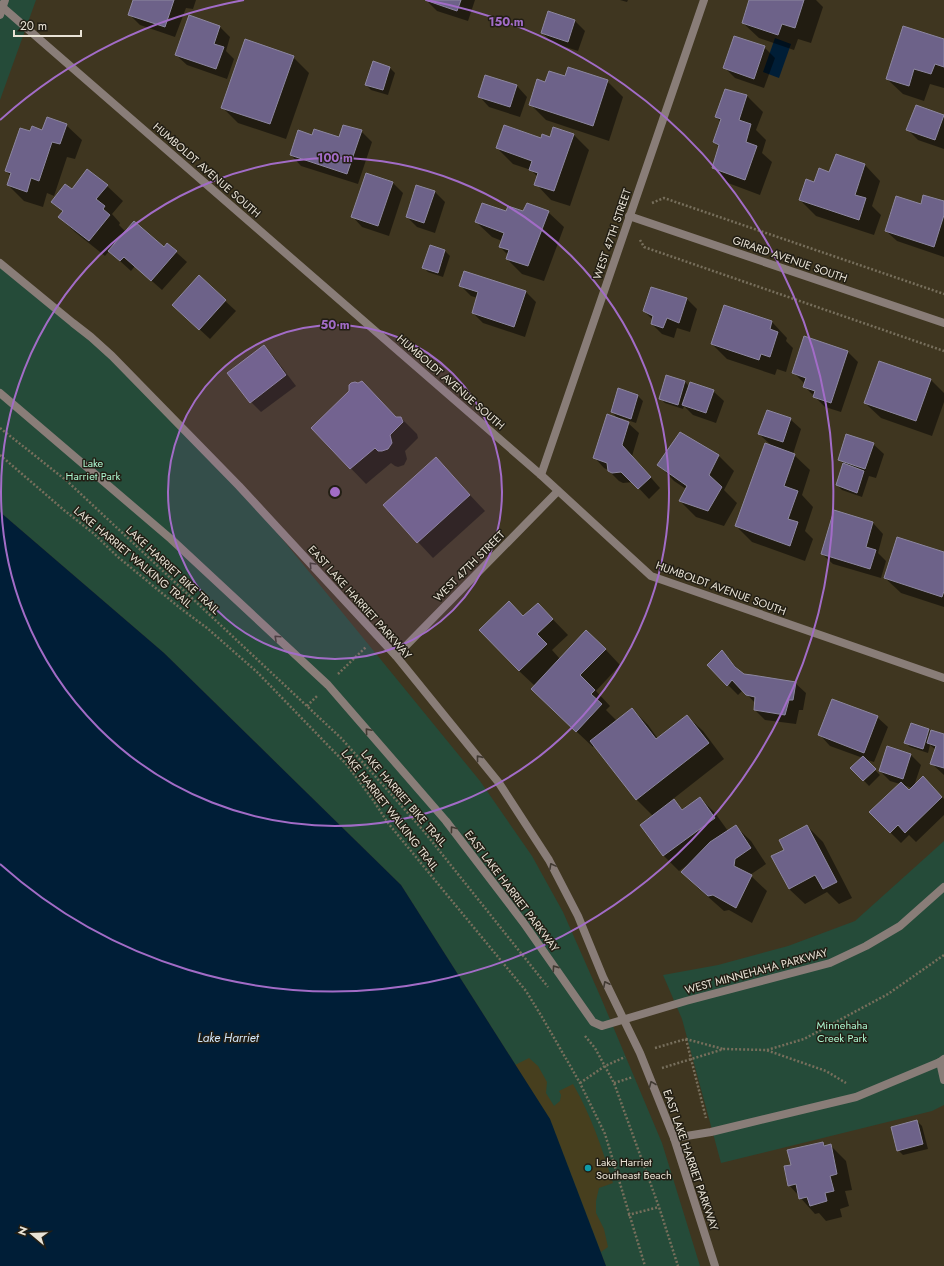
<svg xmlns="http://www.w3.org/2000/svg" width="944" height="1266" viewBox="0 0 944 1266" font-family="Jost,sans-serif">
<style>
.green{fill:#254b39}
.sand{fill:#473f1e}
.water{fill:#001e37}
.shadow{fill:#0007;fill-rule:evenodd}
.building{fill:#6d6289;stroke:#8d87a0}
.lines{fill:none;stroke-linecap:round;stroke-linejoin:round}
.path{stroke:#776f5c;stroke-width:2.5;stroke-dasharray:2 2;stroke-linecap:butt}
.minor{stroke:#897d78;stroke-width:8}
.tertiary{stroke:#897d78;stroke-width:8}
.oneway{stroke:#413a32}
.ring{fill:none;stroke:#a26cc7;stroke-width:2}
.culture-dot{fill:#0f9aa8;stroke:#221e14;stroke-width:1.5}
.labels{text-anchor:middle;stroke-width:3;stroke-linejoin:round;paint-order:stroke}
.street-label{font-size:11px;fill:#e9e3d6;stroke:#221e14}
.park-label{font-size:11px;fill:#abf6cf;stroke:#221e14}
.poi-label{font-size:11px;fill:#e9e3d6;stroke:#221e14;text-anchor:start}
.water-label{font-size:12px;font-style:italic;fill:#d0e6fb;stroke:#221e14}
.centre{fill:#a26cc7;stroke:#221e14;stroke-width:2}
.ring-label{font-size:12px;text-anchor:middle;font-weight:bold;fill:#a26cc7;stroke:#221e14;stroke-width:3;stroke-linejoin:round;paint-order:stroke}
</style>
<rect width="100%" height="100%" fill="#3f3620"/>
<g class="green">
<polygon points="0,0 36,0 0,100"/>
<polygon points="0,263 91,337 239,486 480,781 532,856 563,912 601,998 662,1143 700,1266 606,1266 550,1119 401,885 164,653 0,512"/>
<polygon points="944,841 944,1105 932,1111 721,1163 682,1019 663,975 718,965 788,946 855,921"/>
</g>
<path class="sand" d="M529,1058L538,1066L547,1082L546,1093L554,1106L560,1101L561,1095L559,1091L573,1084C591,1115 602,1148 613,1183L599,1188L596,1201V1213L604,1229L608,1247L601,1252L550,1119L515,1065Z"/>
<g class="water">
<polygon points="775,38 791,44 779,78 763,72"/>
<polygon points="0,512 164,653 401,885 550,1119 606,1266 0,1266"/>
</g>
<g class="shadow">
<polygon points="135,0 196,0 193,9 186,8 175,37 140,25 130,15"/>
<polygon points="426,0 475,0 468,21 437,11"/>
<polygon points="620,0 628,0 627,2"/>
<polygon points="750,0 816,0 823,7 811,43 798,39 794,50 759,38 743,23"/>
<polygon points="189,16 220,27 230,37 226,51 234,59 227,79 187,65 176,55"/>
<polygon points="574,20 585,31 578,51 553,43 542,33"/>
<polygon points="944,40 944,88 930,84 924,101 903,94 887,79"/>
<polygon points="764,47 775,58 764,88 735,78 725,68"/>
<polygon points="293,57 309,73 286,139 238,123 222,107"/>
<polygon points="390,68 395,73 388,95 371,90 366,85"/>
<polygon points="485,76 517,86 527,97 520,117 489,107 479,96"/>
<polygon points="565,77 607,81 623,97 609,141 546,120 530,104 546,83"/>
<polygon points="725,90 747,96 763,112 756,130 766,140 762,153 772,162 760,195 728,183 713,168 719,147 714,142 721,122 716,117"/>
<polygon points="943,116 944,117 944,149 918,140 908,130"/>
<polygon points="66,125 82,140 75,159 67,157 54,196 47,193 43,207 24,201 8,185 11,176 6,171 31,133 42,131"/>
<polygon points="361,131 372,142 358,184 301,166 291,155 313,136 340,138"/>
<polygon points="574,135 589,150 570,206 551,200 536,184 538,177 531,170 513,164 497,148"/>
<polygon points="836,155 865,165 880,181 872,206 881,215 874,235 816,216 800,200 815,183 830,173"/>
<polygon points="367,174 393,183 403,193 389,236 362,227 352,216"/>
<polygon points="107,186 123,201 112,214 120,223 119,225 126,232 164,248 167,244 187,262 162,290 135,266 131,271 109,251 105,256 75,232 59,217 63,212 53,202 72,190"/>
<polygon points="417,186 435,192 445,202 435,233 417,227 407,217"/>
<polygon points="944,202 944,257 897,241 886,231 921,205"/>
<polygon points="506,212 548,212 564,227 544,281 522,274 507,259 508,255 500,247 502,241 492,237 476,222"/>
<polygon points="445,251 450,256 443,277 428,272 423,267"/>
<polygon points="465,272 526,292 536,302 525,337 483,323 473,313 478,298 471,296 461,286"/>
<polygon points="199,277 236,311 210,339 184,315"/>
<polygon points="652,288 687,299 697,309 690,332 677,328 674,338 662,334 652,324 653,320 644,311"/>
<polygon points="724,306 772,322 787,338 786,341 793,348 786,372 777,369 775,375 727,359 712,344"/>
<polygon points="264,347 274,357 296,386 261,412 251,402"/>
<polygon points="848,352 858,362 841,412 825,407 804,386 805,384 793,372"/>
<polygon points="879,362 931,380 944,393 944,402 932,436 881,418 865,403"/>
<polygon points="667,376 685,382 689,386 713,391 724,401 716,423 693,415 684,406 683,409 665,403 660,398"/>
<polygon points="619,390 638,396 643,401 636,423 621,418 620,420 628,423 639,433 632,456 660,488 649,499 633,482 623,483 619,481 608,470 604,468 594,457 619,420 612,412"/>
<polygon points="397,418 401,418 417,434 418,438 405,451 407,459 404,465 398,467 395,466 391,463 366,484 312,428"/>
<polygon points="790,419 801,429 793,454 810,470 802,495 813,507 805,531 813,539 805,561 752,542 736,526 773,447 759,434"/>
<polygon points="873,444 884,454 876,478 869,476 862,497 842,490 837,485 844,464 839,459"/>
<polygon points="718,455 734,471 724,490 737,503 724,526 696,517 680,501 686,489 674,481 659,465"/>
<polygon points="436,459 485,511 433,558 418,542"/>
<polygon points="835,512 873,523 883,534 878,553 886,561 881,578 833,564 822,554"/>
<polygon points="944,553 944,607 901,593 885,578"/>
<polygon points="538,604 568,635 552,650 560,659 605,649 620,665 596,691 610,706 606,710 617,721 632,709 648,725 658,739 687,716 703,731 724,759 673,799 683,810 700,798 715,813 728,831 735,826 751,841 766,864 750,875 767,891 752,923 729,910 724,911 698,888 683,872 689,864 679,871 664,856 641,825 653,816 637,800 595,745 593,747 547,704 535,686 519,671 524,617"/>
<polygon points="722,651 742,674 795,683 806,693 803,710 799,710 796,724 765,720 755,710 755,703 743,690 738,695 708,665"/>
<polygon points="877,717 888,727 874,762 864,759 880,775 869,786 852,768 863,758 830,746 820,735"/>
<polygon points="912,724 929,730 932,732 944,735 944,775 931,763 936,750 930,745 928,753 910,747 905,742"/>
<path d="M910,754L921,765L914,786L933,788L944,799V815L916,842L909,835L901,843L890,832L900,784L890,781L880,771ZM903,785L912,788L909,791Z"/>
<polygon points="807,826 823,842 852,898 839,904 827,892 805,904 789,889 785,850"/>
<polygon points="917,1121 922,1126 928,1149 903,1155 898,1150"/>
<polygon points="823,1143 826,1146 830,1145 846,1161 852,1190 845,1191 849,1206 840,1209 842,1217 826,1221 819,1213 815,1214 789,1185 792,1165"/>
</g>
<g class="building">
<polygon points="133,0 174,0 165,27 128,15"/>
<polygon points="425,0 461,0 457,11"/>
<polygon points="749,0 804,0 795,28 782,24 778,35 742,23"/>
<polygon points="548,11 575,20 568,42 541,33"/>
<polygon points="189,15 220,26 214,44 224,47 216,69 175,55"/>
<polygon points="903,26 944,39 944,67 935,64 931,74 914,69 909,86 886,79"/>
<polygon points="734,36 765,46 754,79 723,68"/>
<polygon points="245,39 294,56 270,124 221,108"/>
<polygon points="373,61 390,67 383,90 365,85"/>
<polygon points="568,67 608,80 593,126 529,105 537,79 545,82 549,71 565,76"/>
<polygon points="485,75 517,85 510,107 478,97"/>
<polygon points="725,89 747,95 739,120 751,124 746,142 757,146 745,180 712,168 719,145 713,142 721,119 715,117"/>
<polygon points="916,105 944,115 935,140 906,130"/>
<polygon points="47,117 67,124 60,144 52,142 39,181 31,178 27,192 7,185 11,173 5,171 20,128 30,131 32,126 42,130"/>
<polygon points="343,125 362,130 347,174 290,155 298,130 312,135 314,129 339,137"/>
<polygon points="504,125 541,138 542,134 550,137 553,127 574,134 554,191 534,185 538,173 529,170 532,161 496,148"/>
<polygon points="836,154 865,164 855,195 866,198 859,220 799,200 806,179 814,182 819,168 829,172"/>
<polygon points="87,169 108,185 96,199 105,206 103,209 110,215 89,241 58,217 63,211 51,202 65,184 72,189"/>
<polygon points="366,173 393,182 378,226 351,217"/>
<polygon points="416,185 435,191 424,223 406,217"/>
<polygon points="923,195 944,201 944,215 934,247 885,231 896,196 921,204"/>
<polygon points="482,203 506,211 508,206 523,211 527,203 549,211 528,266 506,259 509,250 499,247 504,233 475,222"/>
<polygon points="134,221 164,247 167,243 177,251 151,281 124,257 120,261 108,251"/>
<polygon points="430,245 445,250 438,273 422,268"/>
<polygon points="464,271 526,291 514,327 472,313 478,292 459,286"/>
<polygon points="199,275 226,300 199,330 172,305"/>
<polygon points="651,287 687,298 679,323 667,318 663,328 651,324 653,316 643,311"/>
<polygon points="724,305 772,321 770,329 778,332 770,357 761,354 759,360 711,344"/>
<polygon points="804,336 848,351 831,403 813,397 815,391 803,387 806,378 792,373"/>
<polygon points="264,345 286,375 250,403 227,373"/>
<polygon points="879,361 931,379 916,421 864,403"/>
<polygon points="666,375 685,381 678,405 659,399"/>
<polygon points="362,381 396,417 401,417 403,422 390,435 392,443 388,449 382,451 378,451 375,448 350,469 311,428 349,391 349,385 351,383 355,382 358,383"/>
<polygon points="690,382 714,390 706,413 682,405"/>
<polygon points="618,388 638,395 631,419 611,412"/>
<polygon points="767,410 791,418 783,442 758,434"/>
<polygon points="607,414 629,422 622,445 651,477 638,489 621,472 612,473 608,471 607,463 593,458"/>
<polygon points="680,432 719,455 709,475 722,487 708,511 679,501 687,486 657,465"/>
<polygon points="846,434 874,443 865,469 838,460"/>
<polygon points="765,443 795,454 784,486 798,491 788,519 798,522 790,546 735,526"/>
<polygon points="436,457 470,495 417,543 383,505"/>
<polygon points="843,463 864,471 857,493 836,485"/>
<polygon points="834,510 873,522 866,547 876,550 870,569 821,554"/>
<polygon points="897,537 944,552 944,591 942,597 884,578"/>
<polygon points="509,601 523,616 538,603 553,619 537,634 547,644 519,671 479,630"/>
<polygon points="586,630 606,649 580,675 595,690 591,694 602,704 576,732 531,689"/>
<polygon points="722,650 735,667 744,674 752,675 796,682 793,700 789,700 785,715 754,710 755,697 746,695 732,680 727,686 707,665"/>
<polygon points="832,699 878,716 864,753 818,735"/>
<polygon points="632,708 656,739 687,715 709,743 636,800 590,741"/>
<polygon points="911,723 929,729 923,749 904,743"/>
<polygon points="931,730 944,734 944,768 930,764 936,746 927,743"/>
<polygon points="887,746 911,754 903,779 879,771"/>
<polygon points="863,756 876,769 863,781 850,768"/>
<polygon points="923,776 942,797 905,833 898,825 890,833 869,812 901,782 909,790"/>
<polygon points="700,797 715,818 663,856 640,825 674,799 682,810"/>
<polygon points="736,825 751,848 735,859 734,866 752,875 736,908 713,895 708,896 681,872 710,842"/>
<polygon points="807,825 837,882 823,889 815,875 789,889 771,856 784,850 779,840"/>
<polygon points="917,1120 923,1144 897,1151 891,1127"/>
<polygon points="823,1142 824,1146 831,1144 837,1174 830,1176 834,1191 825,1193 827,1201 810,1206 807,1197 799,1199 796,1184 788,1186 784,1166 791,1165 787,1150"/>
</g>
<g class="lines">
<g class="path">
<polyline points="652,203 664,198 944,294"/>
<polyline points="640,240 644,247 944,351"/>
<polyline points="0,428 67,481 341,738 422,829 548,987"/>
<polyline points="0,455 65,511 93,533 118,557 180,608 207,628 257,672 347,765 373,800 388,823 526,991 542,1017 580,1083 605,1134 645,1266"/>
<polyline points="338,674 366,647"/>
<polyline points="307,706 318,695"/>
<polyline points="585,1036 595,1048 614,1083 659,1207 678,1266"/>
<polyline points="686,1039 706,1118"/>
<polyline points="655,1048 686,1039 723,1049"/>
<polyline points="767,1050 804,1039 888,994 944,955"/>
<polyline points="662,1068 724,1049 766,1050 826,1071 846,1083"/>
<polyline points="580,1083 605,1066 625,1057"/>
<polyline points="614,1083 633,1077"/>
<polyline points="628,1215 659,1207"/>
</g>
<g class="minor">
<polyline points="0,5 541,475 651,576 944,678"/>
<polyline points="0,15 5,0"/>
<polyline points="629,216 944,323"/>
<polyline points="541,475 704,0"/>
<polyline points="396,656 558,491"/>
<polyline points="940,1062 944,1080"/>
<polyline points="674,1138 711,1132 856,1097 940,1062 944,1059"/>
</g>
<g class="tertiary">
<polyline points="0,263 73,323 91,337 112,356 239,486 396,656 499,783 549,860 578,916 603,977 640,1053 674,1138 715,1266"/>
<polyline points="0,393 171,539 328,685 446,821 523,922 593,1022 602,1026 686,1001 830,963 866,946 900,926 944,887"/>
</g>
</g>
<defs><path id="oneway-chevron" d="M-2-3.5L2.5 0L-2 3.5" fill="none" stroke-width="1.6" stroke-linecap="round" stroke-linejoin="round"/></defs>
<g class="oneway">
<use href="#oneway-chevron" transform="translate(312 565) rotate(-133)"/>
<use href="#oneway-chevron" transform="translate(277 638) rotate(-137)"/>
<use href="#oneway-chevron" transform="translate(368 731) rotate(-131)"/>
<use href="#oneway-chevron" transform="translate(479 758) rotate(-129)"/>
<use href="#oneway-chevron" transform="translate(453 829) rotate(-127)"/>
<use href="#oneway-chevron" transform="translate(552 866) rotate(-118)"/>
<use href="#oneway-chevron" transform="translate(555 968) rotate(-125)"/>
<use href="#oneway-chevron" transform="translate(606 984) rotate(-117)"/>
<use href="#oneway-chevron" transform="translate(652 1084) rotate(-112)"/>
</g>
<circle cx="335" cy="492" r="167" fill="#a26cc7" fill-opacity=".12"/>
<g class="ring">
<circle cx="335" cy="492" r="167"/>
<circle cx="335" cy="492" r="334"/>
<path d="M0 120A500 500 0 0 1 244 0M426 0A500 500 0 1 1 0 864"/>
</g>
<circle class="culture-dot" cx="588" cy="1168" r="4"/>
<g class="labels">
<g class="street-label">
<text transform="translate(207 170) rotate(41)" y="4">HUMBOLDT AVENUE SOUTH</text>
<text transform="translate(612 234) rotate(-71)" y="4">WEST 47TH STREET</text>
<text transform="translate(790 259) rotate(19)" y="4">GIRARD AVENUE SOUTH</text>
<text transform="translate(451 382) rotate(41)" y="4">HUMBOLDT AVENUE SOUTH</text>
<text transform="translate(133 557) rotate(40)" y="4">LAKE HARRIET WALKING TRAIL</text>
<text transform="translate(469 566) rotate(-45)" y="4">WEST 47TH STREET</text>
<text transform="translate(173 570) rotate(43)" y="4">LAKE HARRIET BIKE TRAIL</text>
<text transform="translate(721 588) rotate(20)" y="4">HUMBOLDT AVENUE SOUTH</text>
<text transform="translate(360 602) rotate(48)" y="4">EAST LAKE HARRIET PARKWAY</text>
<text transform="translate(404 798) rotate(49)" y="4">LAKE HARRIET BIKE TRAIL</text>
<text transform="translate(390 810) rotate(52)" y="4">LAKE HARRIET WALKING TRAIL</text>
<text transform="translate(512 891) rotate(53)" y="4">EAST LAKE HARRIET PARKWAY</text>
<text transform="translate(756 971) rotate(-15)" y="4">WEST MINNEHAHA PARKWAY</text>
<text transform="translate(691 1160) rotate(71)" y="4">EAST LAKE HARRIET PARKWAY</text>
</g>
<g class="park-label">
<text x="93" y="467">Lake<tspan x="93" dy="13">Harriet Park</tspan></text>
<text x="842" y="1029">Minnehaha<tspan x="842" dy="13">Creek Park</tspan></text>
</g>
<g class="poi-label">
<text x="596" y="1166">Lake Harriet<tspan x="596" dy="13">Southeast Beach</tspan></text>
</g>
<g class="water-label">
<text x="228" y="1042">Lake Harriet</text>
</g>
</g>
<circle cx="335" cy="492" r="6" class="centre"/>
<g class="ring-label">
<text x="506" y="26">150 m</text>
<text x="335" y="162">100 m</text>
<text x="335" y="329">50 m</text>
</g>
<g transform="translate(32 1234) rotate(289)" stroke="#221e14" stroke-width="3" paint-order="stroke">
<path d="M0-3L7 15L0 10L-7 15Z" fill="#e9e3d6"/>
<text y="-6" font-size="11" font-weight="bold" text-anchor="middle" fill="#e9e3d6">N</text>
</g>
<path d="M14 30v6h67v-6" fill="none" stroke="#e9e3d6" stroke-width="2"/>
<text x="20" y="30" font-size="12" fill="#e9e3d6" stroke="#221e14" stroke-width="3" paint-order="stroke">20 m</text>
</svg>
